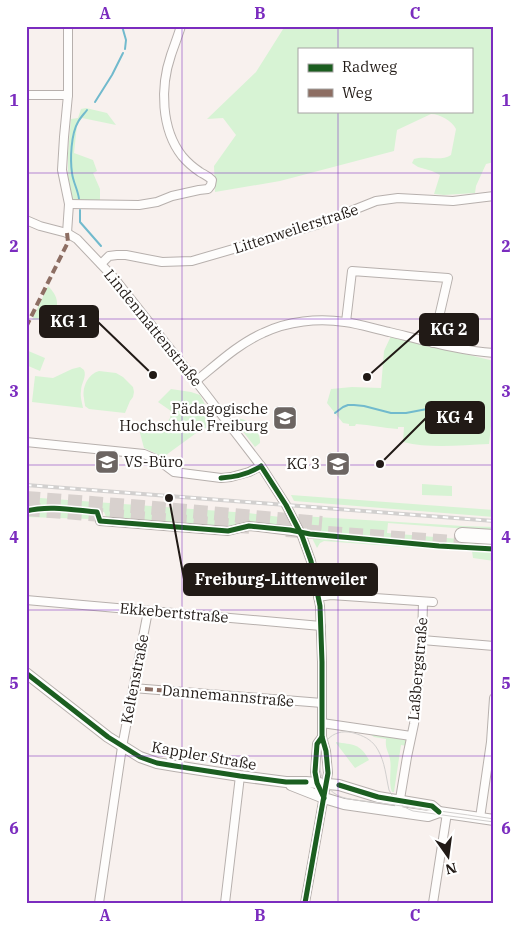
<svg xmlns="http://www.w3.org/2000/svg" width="520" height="929" viewBox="0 0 520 929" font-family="'IBM Plex Serif',serif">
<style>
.green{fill:#d7f3d4;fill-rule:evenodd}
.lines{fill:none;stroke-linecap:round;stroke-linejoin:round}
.stream{stroke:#71bacd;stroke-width:2}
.highway-tunnel{stroke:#d8d1ce;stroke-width:14;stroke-dasharray:14 7;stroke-linecap:butt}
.street-casing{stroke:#b7b0ad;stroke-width:10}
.secondary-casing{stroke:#b7b0ad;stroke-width:12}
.highway-casing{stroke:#b7b0ad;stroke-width:16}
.street{stroke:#fefdfc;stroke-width:8}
.secondary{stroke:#fefdfc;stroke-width:10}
.highway{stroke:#fefdfc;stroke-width:14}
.tram{stroke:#d2d0cf;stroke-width:1}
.rail-casing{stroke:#d2d0cf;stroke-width:4}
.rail{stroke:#fff;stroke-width:2;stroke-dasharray:5.5;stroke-linecap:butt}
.quiet{stroke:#8d6e63;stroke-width:4;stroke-dasharray:8 4;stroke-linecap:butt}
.cycleway-casing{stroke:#fff;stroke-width:8}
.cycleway{stroke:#1b5e20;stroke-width:5}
.grid{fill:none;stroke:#7b2cbf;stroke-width:1;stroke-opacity:0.55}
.labels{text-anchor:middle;stroke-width:4.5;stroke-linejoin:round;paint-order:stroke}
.street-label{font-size:15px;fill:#211a16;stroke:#fff}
.poi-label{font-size:15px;fill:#211a16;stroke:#fff;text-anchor:end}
.leader{fill:none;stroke:#211a16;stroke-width:2}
.callout-dot{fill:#211a16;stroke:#fff;stroke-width:2}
.callout{fill:#211a16;stroke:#211a16;stroke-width:2}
.callout-label{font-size:16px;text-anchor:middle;font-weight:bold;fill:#fff}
.neatline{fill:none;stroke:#7b2cbf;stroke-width:2}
.grid-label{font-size:16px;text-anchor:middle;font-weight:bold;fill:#7b2cbf}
</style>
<rect width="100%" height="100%" fill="#f8f1ee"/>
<g class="green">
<path d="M285,26H494V162L486,164L476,186L475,193L444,195L434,194L440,175L432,171L418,167L412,163L414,159C425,155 440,162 451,155L456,129C452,121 440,114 431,114L397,130L394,151L280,181L215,192L214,166L236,135L223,118L207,119L256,72ZM299,49H471V111H299Z"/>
<polygon points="86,108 107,113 116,125 82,118 77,125 74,153 93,160 97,171 93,173 100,189 100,201 72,201 68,175 68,153 71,119 78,118 81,109"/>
<path d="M48,286C59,297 59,305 53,318L32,320Z"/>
<path d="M391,336L494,361V399L489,444C461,445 431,449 403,442L404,427H398V429C384,428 370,425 356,424L355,426H349V424L343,423L327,403L331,389L352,387L381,388L384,351Z"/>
<polygon points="26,350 45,358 40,371 26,365"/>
<path d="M80,367L84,370C87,377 81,383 81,391C80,397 82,402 83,408L32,402L35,376L53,378L72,369Z"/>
<path d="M99,371L116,373L123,377L133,387L134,392L133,397L130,401L125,413L89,409L85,406C85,404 84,401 84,398C82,387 88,374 99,371Z"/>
<polygon points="171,389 191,392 200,395 209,412 219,424 216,430 203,428 162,458 157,454 144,448 140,433 146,419 151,422 166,424 170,418 171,411 158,402"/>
<path d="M237,418C240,419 243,419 245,420C253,423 261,434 260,443L255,447L234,420Z"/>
<polygon points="422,484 452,486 452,496 422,495"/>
<polygon points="291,495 494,510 494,517 294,501"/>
<polygon points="26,497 248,513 280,517 283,518 286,527 248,524 227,528 107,519 104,512 92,511 91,519 26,517"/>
<polygon points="301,516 463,526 494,527 494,531 388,523 387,533 494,542 494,561 473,558 472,551 429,549 324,541 320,543 317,548"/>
<path d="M345,730L405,738L407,741V746L401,745L394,792H392C388,781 392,770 390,759C388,750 385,749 386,739L374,737L370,734Z"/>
<path d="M336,742C353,745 360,743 369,760L355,768L336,743Z"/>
</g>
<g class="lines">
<g class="stream">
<polyline points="122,26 126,40 125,49"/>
<polyline points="95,102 112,75 123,53"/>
<path d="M79,199C78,190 73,182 72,173C70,159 71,134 78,122C80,118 84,114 87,110"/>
<polyline points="80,210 80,222 101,246"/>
<polyline points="335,413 343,407 348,405 354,405 364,406 391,413 406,413 427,409 437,410 455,417"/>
</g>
<g class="highway-tunnel">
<polyline points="26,498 143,507 322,523"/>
<polyline points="26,509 252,527"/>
<polyline points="286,530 494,545"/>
</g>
<defs>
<g id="street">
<polyline points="26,95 68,95"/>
<path d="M69,204L139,205L157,202L172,196L199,190L208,189L211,185L212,180C208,176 205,175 200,172C194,168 187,162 182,156C161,129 160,87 171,55C174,46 178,36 181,26"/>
<polyline points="26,220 40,226 67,233 77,239 115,279 205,393 261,466 286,505 302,536 311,561 320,606 322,662 322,737 326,751 328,773 305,903"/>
<polyline points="67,233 69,204 62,170 64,137 68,95 68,26"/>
<polyline points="101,264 109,256 117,255 126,255 162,262 192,261 316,225 376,201 398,198 453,201 494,196"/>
<polyline points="346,322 352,271 448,278 433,343"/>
<path d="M196,381C217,364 238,344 263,333C288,321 318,318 345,322C360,324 375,329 389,332C422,340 461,351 494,353"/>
<polyline points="26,442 144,454 158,460 174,472 221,478 231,477 249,472 261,466"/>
<polyline points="100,521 228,531 249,526 300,532"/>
<polyline points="318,597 331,595 433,602"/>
<polyline points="26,600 321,626"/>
<polyline points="422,640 494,646"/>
<polyline points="133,688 322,703"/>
<polyline points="322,723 411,736"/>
<polyline points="322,737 317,744 315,772 317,783 324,798"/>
<polyline points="399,805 407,757 414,724 422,640 423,602"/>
<polyline points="480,818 491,742 494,698"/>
<polyline points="99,903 122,747 148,611"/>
<polyline points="225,903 240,776"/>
<polyline points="433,903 447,813"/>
</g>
<g id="secondary">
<polyline points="26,673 108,737 140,757 157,763 175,766 240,776 286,782 306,782 339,785 378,797 432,806 439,812"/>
<polyline points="291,785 324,798 344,804 428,816 439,812 494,820"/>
</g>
<polyline id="highway" points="462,535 494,537"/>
</defs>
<use href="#street" class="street-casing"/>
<use href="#secondary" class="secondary-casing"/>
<use href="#highway" class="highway-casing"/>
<use href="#street" class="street"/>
<use href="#secondary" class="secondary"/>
<use href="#highway" class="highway"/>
<path class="tram" d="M494,819C458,813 423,809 387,804H386C372,801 348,801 337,795C307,778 317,720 357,734C366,737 373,741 378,750C385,762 386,777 389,790C394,800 402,807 413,811L494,822"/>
<defs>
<polyline id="rail" points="26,485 494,521"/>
</defs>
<use href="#rail" class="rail-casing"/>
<use href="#rail" class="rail"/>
<g class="quiet">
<polyline points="26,327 68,242 67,233"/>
<polyline points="133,688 280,700"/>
</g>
<defs>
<g id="cycleway">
<path d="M221,478C235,477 249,474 261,466L286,505L302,536L311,561L320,606L322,662V737L326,751L328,773L305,903"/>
<path d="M26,511C49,505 74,510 97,512L100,521L228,531L249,526L290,530L310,534L439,546L494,549"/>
<polyline points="26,673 108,737 140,757 157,763 175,766 240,776 286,782 306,782"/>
<polyline points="322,737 317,744 315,772 317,783 324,798"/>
<polyline points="339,785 378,797 432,806 439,812"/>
</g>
</defs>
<use href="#cycleway" class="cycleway-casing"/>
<use href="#cycleway" class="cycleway"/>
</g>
<path class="grid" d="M182,26V903M338,26V49M338,111V903M26,173H494M26,319H494M26,465H494M26,610H494M26,756H494"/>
<defs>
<symbol id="university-square" viewBox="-11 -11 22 22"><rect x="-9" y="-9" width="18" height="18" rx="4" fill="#6c6562" stroke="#fff"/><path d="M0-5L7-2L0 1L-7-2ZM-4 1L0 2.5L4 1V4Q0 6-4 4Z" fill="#fff"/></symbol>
</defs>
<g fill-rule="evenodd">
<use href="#university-square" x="271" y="404" width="28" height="28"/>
<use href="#university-square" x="93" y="448" width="28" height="28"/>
<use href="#university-square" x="324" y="450" width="28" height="28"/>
</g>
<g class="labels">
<g class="street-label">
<text transform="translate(296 229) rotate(-18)" y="5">Littenweilerstraße</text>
<text transform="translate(153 328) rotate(51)" y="5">Lindenmattenstraße</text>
<text transform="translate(174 613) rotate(5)" y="5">Ekkebertstraße</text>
<text transform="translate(418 669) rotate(-85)" y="5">Laßbergstraße</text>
<text transform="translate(135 679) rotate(-79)" y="5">Keltenstraße</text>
<text transform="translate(228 696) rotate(5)" y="5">Dannemannstraße</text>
<text transform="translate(204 756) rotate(10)" y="5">Kappler Straße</text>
</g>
<g class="poi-label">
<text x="268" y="414">Pädagogische<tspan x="268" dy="17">Hochschule Freiburg</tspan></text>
<text x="124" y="467" text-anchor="start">VS-Büro</text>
<text x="320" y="469">KG 3</text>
</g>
</g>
<path class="leader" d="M153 375L98 322M367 377L420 330M380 464L426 418M169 498L184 579"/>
<g class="callout-dot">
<circle cx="153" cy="375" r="5"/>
<circle cx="367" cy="377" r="5"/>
<circle cx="380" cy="464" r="5"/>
<circle cx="169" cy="498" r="5"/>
</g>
<g class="callout">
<rect x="40" y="306" width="58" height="31" rx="5"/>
<rect x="420" y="314" width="58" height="31" rx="5"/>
<rect x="426" y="402" width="58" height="31" rx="5"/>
<rect x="184" y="564" width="193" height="31" rx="5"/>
</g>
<g class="callout-label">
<text x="69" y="327">KG 1</text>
<text x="449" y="335">KG 2</text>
<text x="455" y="423">KG 4</text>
<text x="281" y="585">Freiburg-Littenweiler</text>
</g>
<rect width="520" height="929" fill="none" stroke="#ffffff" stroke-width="55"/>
<rect x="298" y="48" width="175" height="65" fill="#ffffff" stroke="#a6a3a2"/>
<rect x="308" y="64" width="25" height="8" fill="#1b5e20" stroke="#a6a3a2"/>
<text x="342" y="72" font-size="15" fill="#211a16">Radweg</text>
<rect x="308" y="89" width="25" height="8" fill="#8d6e63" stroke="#a6a3a2"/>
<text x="342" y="98" font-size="15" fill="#211a16">Weg</text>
<g transform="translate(448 856) rotate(166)" stroke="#ffffff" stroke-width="4" paint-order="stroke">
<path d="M0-4L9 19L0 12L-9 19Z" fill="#211a16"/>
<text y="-8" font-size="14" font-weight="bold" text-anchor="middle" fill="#211a16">N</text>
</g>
<rect x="28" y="28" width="464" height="874" class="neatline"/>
<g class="grid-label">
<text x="105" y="19">A</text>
<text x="260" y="19">B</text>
<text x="415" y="19">C</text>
<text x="14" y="106">1</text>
<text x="506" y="106">1</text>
<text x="14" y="252">2</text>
<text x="506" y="252">2</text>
<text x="14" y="397">3</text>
<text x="506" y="397">3</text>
<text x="14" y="543">4</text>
<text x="506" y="543">4</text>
<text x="14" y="689">5</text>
<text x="506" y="689">5</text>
<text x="14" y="834">6</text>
<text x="506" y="834">6</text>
<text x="105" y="921">A</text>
<text x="260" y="921">B</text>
<text x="415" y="921">C</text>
</g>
</svg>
